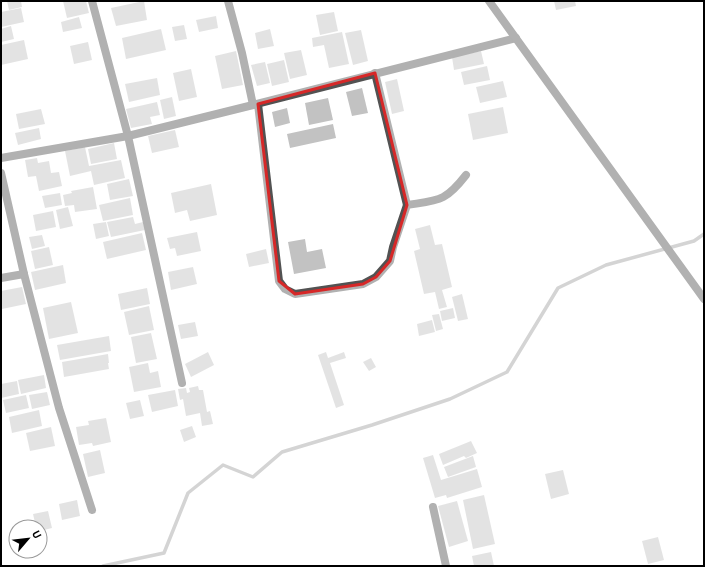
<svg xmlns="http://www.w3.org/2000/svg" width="705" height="567" viewBox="0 0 705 567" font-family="'PT Sans',sans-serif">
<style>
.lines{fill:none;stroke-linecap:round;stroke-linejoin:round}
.stream{stroke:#a0a0a0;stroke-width:3.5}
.building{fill:#c2c2c2}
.street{stroke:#525252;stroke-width:8}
.marked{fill:none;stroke:#d62828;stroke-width:3;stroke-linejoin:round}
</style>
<rect width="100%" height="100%" fill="#fff"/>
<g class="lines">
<polyline class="stream" points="103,566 164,553 188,493 223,465 253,477 282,452 372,425 450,399 507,372 558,288 606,265 694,241 704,234"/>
</g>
<g class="building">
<polygon points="7,1 21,1 22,7 9,10"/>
<polygon points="63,1 86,1 89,13 67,18"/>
<polygon points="144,1 147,20 116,26 111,8"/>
<polygon points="554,1 575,1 576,6 556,10"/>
<polygon points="21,8 24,22 1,27 1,12"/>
<polygon points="334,12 338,31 320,35 316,15"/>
<polygon points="216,16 218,28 199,32 196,20"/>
<polygon points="79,17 82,28 63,32 61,22"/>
<polygon points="184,25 187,39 175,41 172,27"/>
<polygon points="11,26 14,39 1,42 1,29"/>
<polygon points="161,29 166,50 126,59 122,38"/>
<polygon points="270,29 274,46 258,49 255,33"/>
<polygon points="361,30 368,61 353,65 345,33"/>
<polygon points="342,32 349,64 329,68 324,45 313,47 312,38"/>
<polygon points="24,40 28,59 1,65 1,45"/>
<polygon points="88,42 92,60 74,64 70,46"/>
<polygon points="301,50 307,75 290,79 284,53"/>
<polygon points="236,51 243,85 222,89 215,56"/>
<polygon points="481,51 484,64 454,70 452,57"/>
<polygon points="284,60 289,82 272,86 267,64"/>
<polygon points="265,62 270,83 257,86 251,65"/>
<polygon points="487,66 490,80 464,85 461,72"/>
<polygon points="191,69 197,97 179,101 173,73"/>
<polygon points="157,78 160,95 129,102 125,84"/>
<polygon points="397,79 404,111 392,114 385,82"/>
<polygon points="503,81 507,97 480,103 476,87"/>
<polygon points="362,88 368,113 352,116 346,92"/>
<polygon points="172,97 176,116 164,119 160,100"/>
<polygon points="328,98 333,120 309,125 305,103"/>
<polygon points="157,102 160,115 150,117 152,124 131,128 126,109"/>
<polygon points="503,107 508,133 473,140 468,114"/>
<polygon points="287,108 290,123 275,127 272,112"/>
<polygon points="41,109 45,124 19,129 16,114"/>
<polygon points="333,124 336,138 290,148 287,134"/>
<polygon points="39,128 41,139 18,145 15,133"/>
<polygon points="175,130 179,147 152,153 148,136"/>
<polygon points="114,143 117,159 91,164 88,149"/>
<polygon points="85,147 89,166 121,160 125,178 94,185 91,171 70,176 65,151"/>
<polygon points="37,158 38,163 49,161 51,173 59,172 62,186 39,191 36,176 28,177 25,160"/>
<polygon points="129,179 133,196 110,200 107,184"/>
<polygon points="211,184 217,215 190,221 187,210 175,213 171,193"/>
<polygon points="93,187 97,209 75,212 74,205 65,206 63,195 72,193 71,191"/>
<polygon points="60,193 62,205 45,208 42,196"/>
<polygon points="130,198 133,215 103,221 99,205"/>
<polygon points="68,207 73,226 60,229 56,210"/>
<polygon points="53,211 56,227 36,231 33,215"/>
<polygon points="133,217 135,224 143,222 145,230 111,237 107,222"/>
<polygon points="106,222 109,236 96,239 93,224"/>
<polygon points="430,225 435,245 442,244 452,287 442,290 447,307 439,309 435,292 424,294 414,251 420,249 415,229"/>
<polygon points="197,232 201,251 177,256 175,248 170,249 167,238"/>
<polygon points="142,233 146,250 107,259 103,242"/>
<polygon points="42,235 45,246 32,249 29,237"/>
<polygon points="305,239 307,252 322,249 326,268 294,274 288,242"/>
<polygon points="49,247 53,265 35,269 31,251"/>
<polygon points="266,249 269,263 249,267 246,254"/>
<polygon points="63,265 66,283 35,290 31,272"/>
<polygon points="193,267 197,284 171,290 168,272"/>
<polygon points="22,287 26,304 2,309 1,291"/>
<polygon points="147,288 150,304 121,310 118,294"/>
<polygon points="462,294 468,319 458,321 452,297"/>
<polygon points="71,302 78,333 49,339 43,308"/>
<polygon points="149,306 154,330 129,335 124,312"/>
<polygon points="453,308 455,318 442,321 440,311"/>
<polygon points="439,314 443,329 436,331 432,315"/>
<polygon points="432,320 435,332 419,336 417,324"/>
<polygon points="195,322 198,336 181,339 178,325"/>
<polygon points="151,333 157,359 136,363 131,337"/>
<polygon points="109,336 111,351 60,360 57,345"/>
<polygon points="208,352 214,365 191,377 185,364"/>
<polygon points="326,352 328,358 344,352 346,358 330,363 344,405 336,408 318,355"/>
<polygon points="108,354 109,363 108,363 109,369 64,377 62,362"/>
<polygon points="371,358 376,367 369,371 363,362"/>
<polygon points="148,363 150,373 158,371 161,387 134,392 129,367"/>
<polygon points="44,375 46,388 21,394 18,380"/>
<polygon points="17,381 19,394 1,398 1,384"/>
<polygon points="198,386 199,390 203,390 207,412 210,411 213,424 202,426 200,413 186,416 183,399 180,400 178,389 186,388 187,393 190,392 189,388"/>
<polygon points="175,390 178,406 152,412 148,395"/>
<polygon points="47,392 50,405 32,409 29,395"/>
<polygon points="26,395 29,408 6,413 3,400"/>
<polygon points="140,400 144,416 130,419 126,403"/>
<polygon points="39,410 42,426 12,433 9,417"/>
<polygon points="106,418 111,442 93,446 92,443 79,445 76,427 89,425 88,421"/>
<polygon points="192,426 196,437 184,442 180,430"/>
<polygon points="51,427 55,446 30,451 26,433"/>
<polygon points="471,441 477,453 466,458 464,456 443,465 439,454"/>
<polygon points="100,450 105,473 88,477 83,454"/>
<polygon points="433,455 441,480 477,469 482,487 447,498 446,495 435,498 423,458"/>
<polygon points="473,456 476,467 448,477 444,467"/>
<polygon points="563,470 569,494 551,499 545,474"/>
<polygon points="484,495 495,544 473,549 463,500"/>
<polygon points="77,500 80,516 62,520 59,504"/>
<polygon points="457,501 468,541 449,547 438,506"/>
<polygon points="48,511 52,528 40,531 40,527 36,527 33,514"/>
<polygon points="658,537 664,560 648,564 642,541"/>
<polygon points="491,552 494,566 474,566 472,556"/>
</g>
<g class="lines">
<g class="street">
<polyline points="92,1 128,136 253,105 516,38"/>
<polyline points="228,1 242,53 253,105"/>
<polyline points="489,1 704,299"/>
<polyline points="375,73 407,205"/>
<path d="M258,104L279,281L285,289L295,294L363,284L376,277L390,261L393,247L407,205C439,200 445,202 466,175"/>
<polyline points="1,158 128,136 182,383"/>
<polyline points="1,173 24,274 59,408 92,510"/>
<polyline points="1,278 24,274"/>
<polyline points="433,507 446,566"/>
</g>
</g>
<path d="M0 0H705V567H0ZM375,73L407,205L390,261L376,277L363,284L295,294L279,281L258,104Z" fill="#fff" fill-opacity=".55" fill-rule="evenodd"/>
<path class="marked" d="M375,73L407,205L390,261L376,277L363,284L295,294L279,281L258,104Z"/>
<rect width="705" height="567" fill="none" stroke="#000000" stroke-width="4"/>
<g transform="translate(28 539) rotate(62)"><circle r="19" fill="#ffffff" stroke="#999999"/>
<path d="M0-3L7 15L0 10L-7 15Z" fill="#000000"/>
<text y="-6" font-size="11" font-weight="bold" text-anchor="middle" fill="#000000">U</text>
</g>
</svg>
